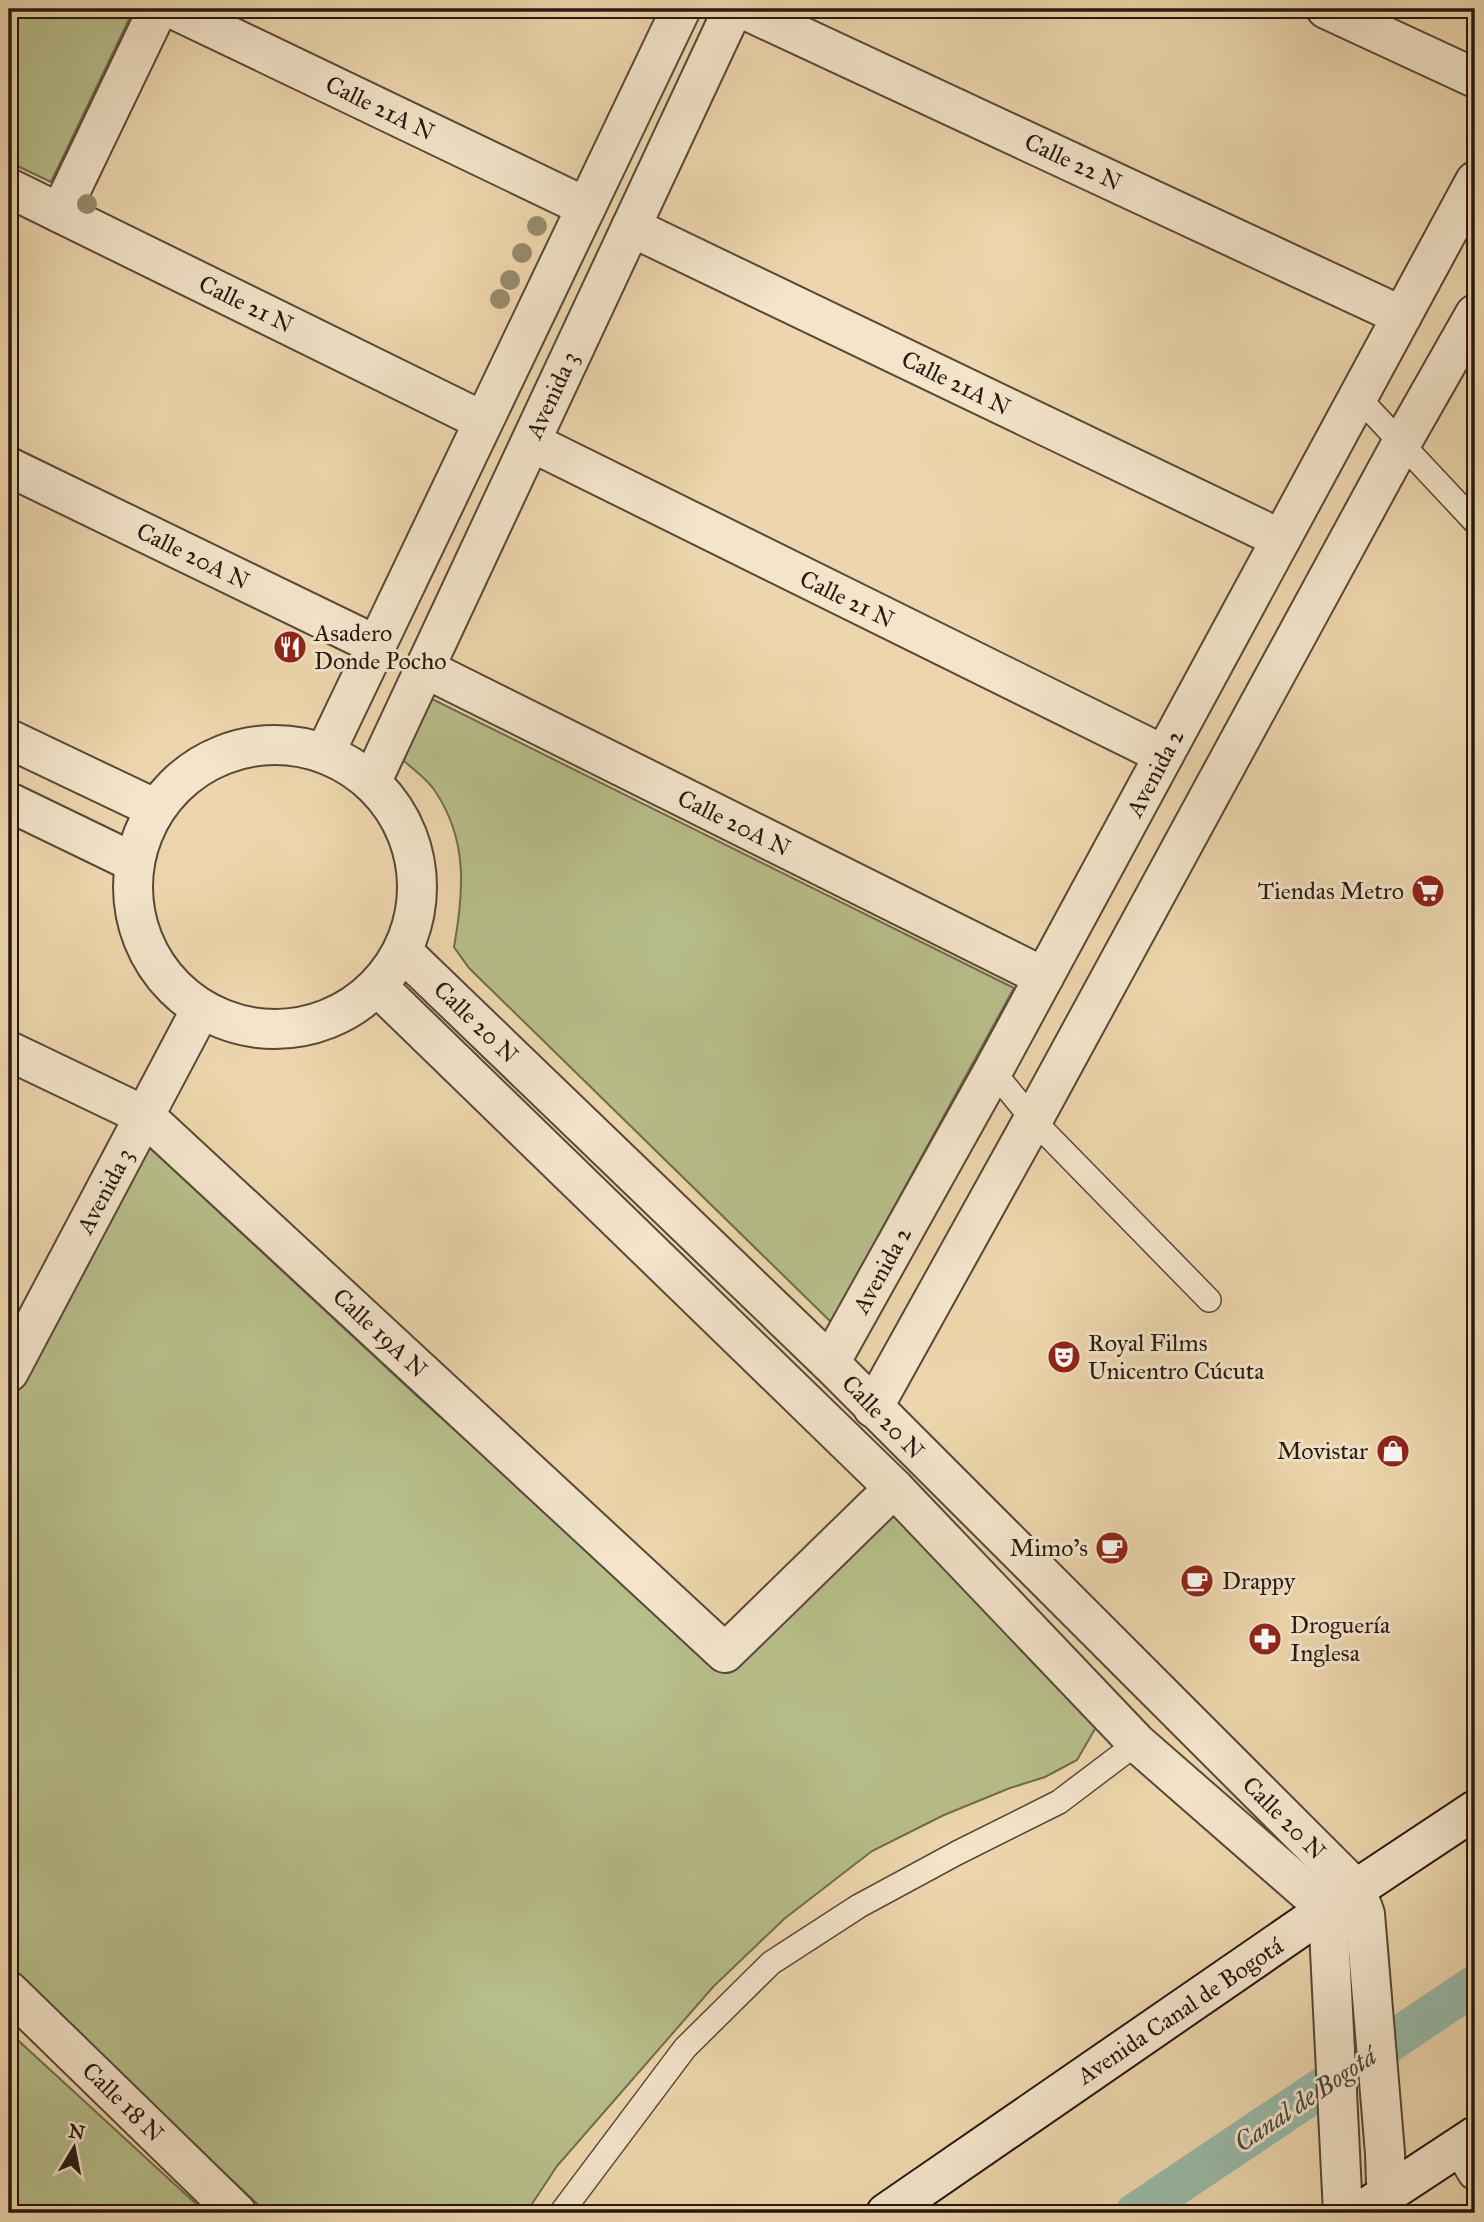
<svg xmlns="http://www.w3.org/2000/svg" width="1484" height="2222" viewBox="0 0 1484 2222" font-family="'IM FELL Great Primer',serif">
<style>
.green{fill:#b7be8b;stroke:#6f6c4e;stroke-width:2}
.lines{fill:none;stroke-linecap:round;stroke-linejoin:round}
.canal{stroke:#99b9a8;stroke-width:40}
.service-casing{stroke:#584838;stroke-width:26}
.pedestrian-casing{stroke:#584838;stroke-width:37}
.minor-casing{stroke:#584838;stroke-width:42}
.tertiary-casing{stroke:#584838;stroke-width:42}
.secondary-casing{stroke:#271911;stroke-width:42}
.service{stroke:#f3e4ca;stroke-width:23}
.pedestrian{stroke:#f3e4ca;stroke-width:33}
.minor{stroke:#f3e4ca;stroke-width:38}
.tertiary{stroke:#f3e4ca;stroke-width:38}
.secondary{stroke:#f3e4ca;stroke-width:38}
.tree{fill:#988a6c}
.labels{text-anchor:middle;stroke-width:6;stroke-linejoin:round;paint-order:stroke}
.street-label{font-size:24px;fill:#271911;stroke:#f3e4ca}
.poi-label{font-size:24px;fill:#271911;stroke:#f3e4ca;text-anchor:start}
.water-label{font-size:26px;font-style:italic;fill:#49493e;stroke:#f3e4ca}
</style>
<rect width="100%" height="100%" fill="#edd6ad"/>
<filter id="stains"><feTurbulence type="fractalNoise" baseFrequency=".00286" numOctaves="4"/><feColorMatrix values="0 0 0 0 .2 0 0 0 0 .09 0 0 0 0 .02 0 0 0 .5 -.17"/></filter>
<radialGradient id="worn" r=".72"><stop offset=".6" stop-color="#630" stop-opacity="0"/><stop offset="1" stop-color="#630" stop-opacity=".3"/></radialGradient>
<g class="green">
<polygon points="9,9 134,9 51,182 9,162"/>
<path d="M424,695L1014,988L831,1322L469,968L454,947C464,891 468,840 435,791C428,780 414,770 404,761L407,728Z"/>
<polygon points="136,1135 417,1396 723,1671 890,1504 1098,1699 1095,1729 1077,1760 1045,1777 1010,1788 944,1815 872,1851 784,1919 713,1987 557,2166 526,2213 267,2213 9,1972 9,1406"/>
<polygon points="9,2032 206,2213 9,2213"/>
</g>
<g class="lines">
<polyline class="canal" points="1135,2213 1475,1985"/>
<defs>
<g id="service">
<polyline points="1358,397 1475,522"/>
<polyline points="993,1071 1033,1120 1209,1300"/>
<polyline points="561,2213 685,2048 771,1963 859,1906 957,1853 1059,1802 1137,1743"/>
</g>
<polyline id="pedestrian" points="1459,2147 1475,2173"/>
<g id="minor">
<polyline points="173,9 586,207"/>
<polyline points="743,9 1402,316"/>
<polyline points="1326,9 1475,78"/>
<polyline points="9,188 483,421"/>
<polyline points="60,213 158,9"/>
<polyline points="631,227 1281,539"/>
<polyline points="531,442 1164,755"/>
<polyline points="9,467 376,645"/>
<polyline points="424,668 1044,977"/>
<polyline points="9,739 154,808"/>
<circle cx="275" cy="887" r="142"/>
<polyline points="325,753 681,9"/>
<polyline points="372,781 733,9"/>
<polyline points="9,802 133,862"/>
<polyline points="9,1051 145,1116 725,1653 894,1488"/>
<polyline points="9,1372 201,1009"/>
<polyline points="9,1991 237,2213"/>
</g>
<g id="tertiary">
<polyline points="403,952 830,1363 1356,1889 1365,1914 1385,2153 1387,2213"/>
<polyline points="378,987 894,1488 1137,1743 1328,1910 1343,2213"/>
<polyline points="830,1363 993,1071 1475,181"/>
<polyline points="873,1408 1033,1120 1401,444 1475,314"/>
</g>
<g id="secondary">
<polyline points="886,2213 1356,1889 1475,1810"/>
<polyline points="1358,2213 1475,2136"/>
</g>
</defs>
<use href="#service" class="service-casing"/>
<use href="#pedestrian" class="pedestrian-casing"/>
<use href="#minor" class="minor-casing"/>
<use href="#tertiary" class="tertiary-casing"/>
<use href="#secondary" class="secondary-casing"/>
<use href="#service" class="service"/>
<use href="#pedestrian" class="pedestrian"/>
<use href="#minor" class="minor"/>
<use href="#tertiary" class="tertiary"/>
<use href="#secondary" class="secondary"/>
</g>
<g class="tree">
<circle cx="87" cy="204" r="10"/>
<circle cx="537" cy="226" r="10"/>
<circle cx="522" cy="253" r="10"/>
<circle cx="510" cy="280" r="10"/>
<circle cx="500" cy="299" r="10"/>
</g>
<defs>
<symbol id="restaurant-disc" viewBox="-11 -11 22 22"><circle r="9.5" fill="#8f2418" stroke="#f3e4ca"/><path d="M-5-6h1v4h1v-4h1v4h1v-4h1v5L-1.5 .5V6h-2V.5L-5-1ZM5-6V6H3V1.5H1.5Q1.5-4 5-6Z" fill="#fff"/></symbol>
<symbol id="supermarket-disc" viewBox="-11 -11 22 22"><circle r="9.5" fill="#8f2418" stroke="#f3e4ca"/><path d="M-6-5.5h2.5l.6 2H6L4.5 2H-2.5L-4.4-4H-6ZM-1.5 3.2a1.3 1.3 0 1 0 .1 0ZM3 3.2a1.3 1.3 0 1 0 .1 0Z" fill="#fff"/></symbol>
<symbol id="theatre-disc" viewBox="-11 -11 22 22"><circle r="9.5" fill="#8f2418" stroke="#f3e4ca"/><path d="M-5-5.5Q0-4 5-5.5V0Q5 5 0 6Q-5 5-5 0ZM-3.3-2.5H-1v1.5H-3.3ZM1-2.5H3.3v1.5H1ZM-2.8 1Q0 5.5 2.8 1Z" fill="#fff"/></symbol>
<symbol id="shop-disc" viewBox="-11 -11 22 22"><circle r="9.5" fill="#8f2418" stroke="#f3e4ca"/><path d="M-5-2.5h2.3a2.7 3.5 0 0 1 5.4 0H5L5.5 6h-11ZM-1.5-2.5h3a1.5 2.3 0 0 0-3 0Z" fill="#fff"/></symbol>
<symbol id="cafe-disc" viewBox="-11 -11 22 22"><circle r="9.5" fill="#8f2418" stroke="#f3e4ca"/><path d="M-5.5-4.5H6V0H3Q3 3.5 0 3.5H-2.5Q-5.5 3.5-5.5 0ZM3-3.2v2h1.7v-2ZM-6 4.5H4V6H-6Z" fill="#fff"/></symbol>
<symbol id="pharmacy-disc" viewBox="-11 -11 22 22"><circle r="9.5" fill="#8f2418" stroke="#f3e4ca"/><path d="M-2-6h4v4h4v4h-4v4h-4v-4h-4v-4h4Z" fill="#fff"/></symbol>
</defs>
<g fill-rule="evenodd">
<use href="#restaurant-disc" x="271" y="628" width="38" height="38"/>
<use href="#supermarket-disc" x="1409" y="872" width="38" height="38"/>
<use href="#theatre-disc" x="1045" y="1338" width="38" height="38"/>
<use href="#shop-disc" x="1374" y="1432" width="38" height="38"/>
<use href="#cafe-disc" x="1093" y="1529" width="38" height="38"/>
<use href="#cafe-disc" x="1178" y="1562" width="38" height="38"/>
<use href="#pharmacy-disc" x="1246" y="1620" width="38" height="38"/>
</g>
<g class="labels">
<g class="street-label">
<text transform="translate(380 108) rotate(26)" y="8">Calle 21A N</text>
<text transform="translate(1073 162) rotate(25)" y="8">Calle 22 N</text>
<text transform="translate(246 304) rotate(26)" y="8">Calle 21 N</text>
<text transform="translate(956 383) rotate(26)" y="8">Calle 21A N</text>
<text transform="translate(552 395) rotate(-65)" y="8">Avenida 3</text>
<text transform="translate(193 556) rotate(26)" y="8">Calle 20A N</text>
<text transform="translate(847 599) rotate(26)" y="8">Calle 21 N</text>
<text transform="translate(1155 773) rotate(-62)" y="8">Avenida 2</text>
<text transform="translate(734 823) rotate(26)" y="8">Calle 20A N</text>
<text transform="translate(476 1022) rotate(44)" y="8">Calle 20 N</text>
<text transform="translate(105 1191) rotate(-62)" y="8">Avenida 3</text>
<text transform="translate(882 1270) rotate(-61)" y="8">Avenida 2</text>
<text transform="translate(380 1333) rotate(43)" y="8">Calle 19A N</text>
<text transform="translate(883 1417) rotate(46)" y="8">Calle 20 N</text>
<text transform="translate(1284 1818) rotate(45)" y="8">Calle 20 N</text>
<text transform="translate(1180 2011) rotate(-34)" y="8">Avenida Canal de Bogotá</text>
<text transform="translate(123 2102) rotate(44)" y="8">Calle 18 N</text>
</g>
<g class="poi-label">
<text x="314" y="641">Asadero<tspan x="314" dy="28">Donde Pocho</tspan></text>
<text x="1404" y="899" text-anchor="end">Tiendas Metro</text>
<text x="1088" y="1351">Royal Films<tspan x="1088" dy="28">Unicentro Cúcuta</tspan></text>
<text x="1368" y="1459" text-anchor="end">Movistar</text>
<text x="1088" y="1556" text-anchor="end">Mimo's</text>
<text x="1222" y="1589">Drappy</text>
<text x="1290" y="1633">Droguería<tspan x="1290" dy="28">Inglesa</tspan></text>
</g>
<g class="water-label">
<text transform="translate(1305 2099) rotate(-34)" y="9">Canal de Bogotá</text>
</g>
</g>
<rect width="1484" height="2222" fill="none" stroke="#edd6ad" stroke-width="35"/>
<rect x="10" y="10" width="1463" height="2201" fill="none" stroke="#271911" stroke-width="3.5"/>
<rect x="18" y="18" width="1449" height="2187" fill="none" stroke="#271911" stroke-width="2"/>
<g transform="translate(74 2148) rotate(10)" stroke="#f3e4ca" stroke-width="5" paint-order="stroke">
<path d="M0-5L12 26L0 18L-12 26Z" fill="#271911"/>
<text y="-10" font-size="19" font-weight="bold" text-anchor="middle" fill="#271911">N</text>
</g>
<rect width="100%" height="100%" filter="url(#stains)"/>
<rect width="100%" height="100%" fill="url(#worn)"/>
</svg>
